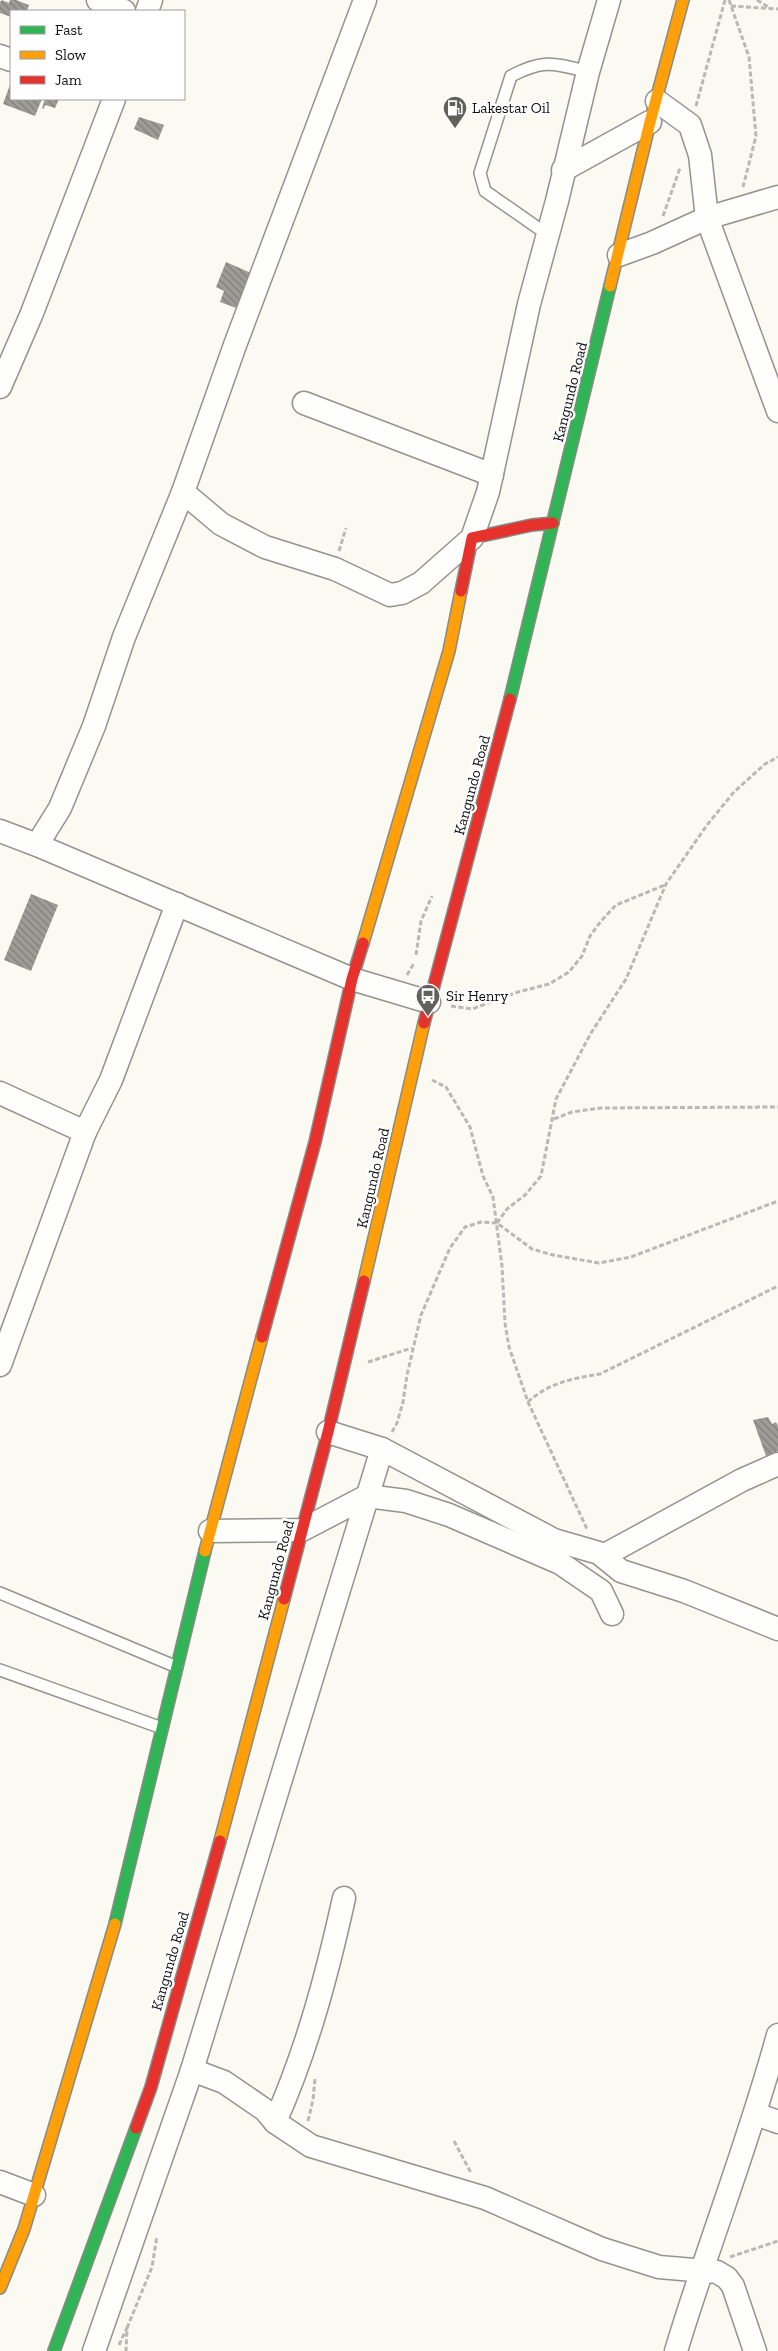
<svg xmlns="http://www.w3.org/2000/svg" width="778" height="2351" viewBox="0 0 778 2351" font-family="'Zilla Slab',serif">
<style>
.building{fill:url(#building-back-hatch)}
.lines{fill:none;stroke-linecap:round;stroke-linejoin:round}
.lane-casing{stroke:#949390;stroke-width:14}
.street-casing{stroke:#949390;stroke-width:25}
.fast-casing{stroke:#8a8a87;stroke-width:14}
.slow-casing{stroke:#8a8a87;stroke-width:14}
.jam-casing{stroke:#8a8a87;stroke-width:14}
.path{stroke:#b8b8b6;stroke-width:3;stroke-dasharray:5 2.5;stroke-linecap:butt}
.lane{stroke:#fefefd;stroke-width:11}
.street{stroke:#fefefd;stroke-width:22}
.fast{stroke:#30b455;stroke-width:11}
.slow{stroke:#ff9f0a;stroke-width:11}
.jam{stroke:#e5322d;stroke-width:11}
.labels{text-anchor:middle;stroke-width:5;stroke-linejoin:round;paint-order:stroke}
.poi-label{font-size:15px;fill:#0d0d0d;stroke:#fff;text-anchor:start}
.street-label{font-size:15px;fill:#0d0d0d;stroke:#fff}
</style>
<defs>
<pattern id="building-back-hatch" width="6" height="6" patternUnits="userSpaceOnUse" patternTransform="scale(1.25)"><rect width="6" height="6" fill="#9d9c97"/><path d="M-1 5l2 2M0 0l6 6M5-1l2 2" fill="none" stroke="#7e7e7a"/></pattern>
</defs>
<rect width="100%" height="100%" fill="#faf9f2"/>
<g class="building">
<polygon points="2,0 9,3 10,0 16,0 29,5 27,11 11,11 11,17 0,13 0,2"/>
<polygon points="11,82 11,99 42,99 35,116 3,104"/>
<polygon points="45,99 59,99 55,108 45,105 44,109 42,108"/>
<polygon points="139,117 164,125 158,140 134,129"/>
<polygon points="226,262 251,273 236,308 220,302 224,291 216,287"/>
<polygon points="31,894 58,905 31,971 4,960"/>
<polygon points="768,1417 772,1424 776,1422 778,1426 778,1451 766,1456 753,1420"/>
</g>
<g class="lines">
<defs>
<g id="lane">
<path d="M548,235L485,191L480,173L511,76C544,59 553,63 588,72"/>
<polyline points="0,1593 177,1667"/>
<polyline points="0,1670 162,1728"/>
</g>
<g id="street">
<polyline points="98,0 124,11"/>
<polyline points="147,11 151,0"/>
<polyline points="0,56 11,60"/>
<polyline points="657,101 690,125 700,155 707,218 778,411"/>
<polyline points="563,170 650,122"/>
<polyline points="619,255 652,243 707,218 778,197"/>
<polyline points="0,387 32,313 114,99"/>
<polyline points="304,403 492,475"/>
<polyline points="183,492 221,524 265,547 335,569 390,595 402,593 421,583 472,538 488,492 529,304 557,201 588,72 609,0"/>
<polyline points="0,831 37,845 352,979 429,1002"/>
<polyline points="37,845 60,808 94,726 124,637 183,492 235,345 365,0"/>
<polyline points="0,1093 85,1132"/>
<polyline points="0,1365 85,1132 111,1080 177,904"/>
<polyline points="328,1432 382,1449 554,1540 599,1553 621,1571 684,1591 778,1629"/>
<polyline points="210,1531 302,1530 367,1496 406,1501 449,1515 560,1563 601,1591 612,1614"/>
<polyline points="603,1556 742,1480 778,1464"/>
<polyline points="192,2070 224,2082 265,2110 275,2122 311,2146 485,2198 602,2249 659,2267 717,2272 727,2278 733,2286 755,2351"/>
<polyline points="756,2114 778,2122"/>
<path d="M275,2122C307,2050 327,1975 344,1898"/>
<polyline points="0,2182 34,2195"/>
<polyline points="94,2351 192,2070 382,1449"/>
<path d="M676,2351C708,2245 749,2142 778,2035"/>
</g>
<g id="fast">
<polyline points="510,699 610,286"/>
<polyline points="115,1924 205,1551"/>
<polyline points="54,2351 136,2128"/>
</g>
<g id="slow">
<polyline points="610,286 650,122 683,0"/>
<polyline points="363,943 449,651 461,591"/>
<polyline points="364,1281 424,1023"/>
<polyline points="205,1551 262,1337"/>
<polyline points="220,1841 284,1599"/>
<polyline points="0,2288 24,2229 115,1924"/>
</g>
<g id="jam">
<polyline points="461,591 472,538 532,525 553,523"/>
<polyline points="424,1023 510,699"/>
<polyline points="262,1337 315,1142 352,979 363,943"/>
<polyline points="284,1599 328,1432 364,1281"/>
<polyline points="136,2128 151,2087 220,1841"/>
</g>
</defs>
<use href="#lane" class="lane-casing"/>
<use href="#street" class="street-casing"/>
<use href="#fast" class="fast-casing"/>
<use href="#slow" class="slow-casing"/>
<use href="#jam" class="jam-casing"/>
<g class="path">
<polyline points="729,0 749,57 756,136 743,187"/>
<polyline points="757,0 770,8"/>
<polyline points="731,6 778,9"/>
<polyline points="696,106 725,0"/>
<polyline points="663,216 680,168"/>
<polyline points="339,551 346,528"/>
<polyline points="416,955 421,921 432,896"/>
<polyline points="407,975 414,963"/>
<polyline points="451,1006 472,1009 518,992 549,984 569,972 582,956 590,936 601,921 616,905 665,885"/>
<polyline points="432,1080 446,1087 470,1127 483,1176 493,1197 502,1266 505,1323 509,1347 528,1402 587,1529"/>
<polyline points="554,1119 572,1112 601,1108 778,1107"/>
<polyline points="497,1223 507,1209 525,1195 541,1176 556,1099 591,1033 626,979 666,884 707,825 734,792 765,764 778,757"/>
<polyline points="368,1362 412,1348"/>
<path d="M528,1402C548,1383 574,1378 600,1374L778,1286"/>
<polyline points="392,1432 397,1423 403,1402 407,1375 421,1315 450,1248 465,1227 481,1222 497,1223 532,1249 553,1255 599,1263 631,1257 778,1201"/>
<polyline points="308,2121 313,2100 315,2079"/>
<polyline points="454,2141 471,2173"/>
<polyline points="730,2257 778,2241"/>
<polyline points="127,2328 152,2267 157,2236"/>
<polyline points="119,2345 127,2328 126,2351"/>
</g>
<use href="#lane" class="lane"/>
<use href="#street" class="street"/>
<use href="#fast" class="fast"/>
<use href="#slow" class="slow"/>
<use href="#jam" class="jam"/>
</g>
<defs>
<symbol id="fuel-pin" viewBox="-11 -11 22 30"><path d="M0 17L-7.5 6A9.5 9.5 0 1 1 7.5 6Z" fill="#60605d" stroke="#fff"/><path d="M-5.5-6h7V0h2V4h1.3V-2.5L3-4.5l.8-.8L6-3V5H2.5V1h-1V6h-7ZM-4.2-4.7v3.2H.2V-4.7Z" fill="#fff"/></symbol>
<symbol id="bus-pin" viewBox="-11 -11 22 30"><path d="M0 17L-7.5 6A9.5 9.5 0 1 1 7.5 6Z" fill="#60605d" stroke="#fff"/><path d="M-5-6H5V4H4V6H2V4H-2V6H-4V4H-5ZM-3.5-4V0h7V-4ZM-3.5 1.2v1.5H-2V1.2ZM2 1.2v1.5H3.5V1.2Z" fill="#fff"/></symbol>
</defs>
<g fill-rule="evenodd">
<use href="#fuel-pin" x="441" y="94" width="28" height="38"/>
<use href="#bus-pin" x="414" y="982" width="28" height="38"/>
</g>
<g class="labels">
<g class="poi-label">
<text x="472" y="113">Lakestar Oil</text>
<text x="446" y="1001">Sir Henry</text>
</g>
<g class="street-label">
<text transform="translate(570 392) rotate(-76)" y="5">Kangundo Road</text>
<text transform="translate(472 785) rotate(-75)" y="5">Kangundo Road</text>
<text transform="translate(373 1178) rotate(-77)" y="5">Kangundo Road</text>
<text transform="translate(276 1570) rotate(-75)" y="5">Kangundo Road</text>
<text transform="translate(170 1961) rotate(-74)" y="5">Kangundo Road</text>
</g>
</g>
<rect x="10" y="10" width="175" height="90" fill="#ffffff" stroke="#9e9e9e"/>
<rect x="20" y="26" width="25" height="8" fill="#30b455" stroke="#9e9e9e"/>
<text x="55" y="35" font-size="15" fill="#0d0d0d">Fast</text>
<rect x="20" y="51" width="25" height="8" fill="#ff9f0a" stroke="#9e9e9e"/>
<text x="55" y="60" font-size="15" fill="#0d0d0d">Slow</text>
<rect x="20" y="76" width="25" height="8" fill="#e5322d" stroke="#9e9e9e"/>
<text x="55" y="85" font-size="15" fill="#0d0d0d">Jam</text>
</svg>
